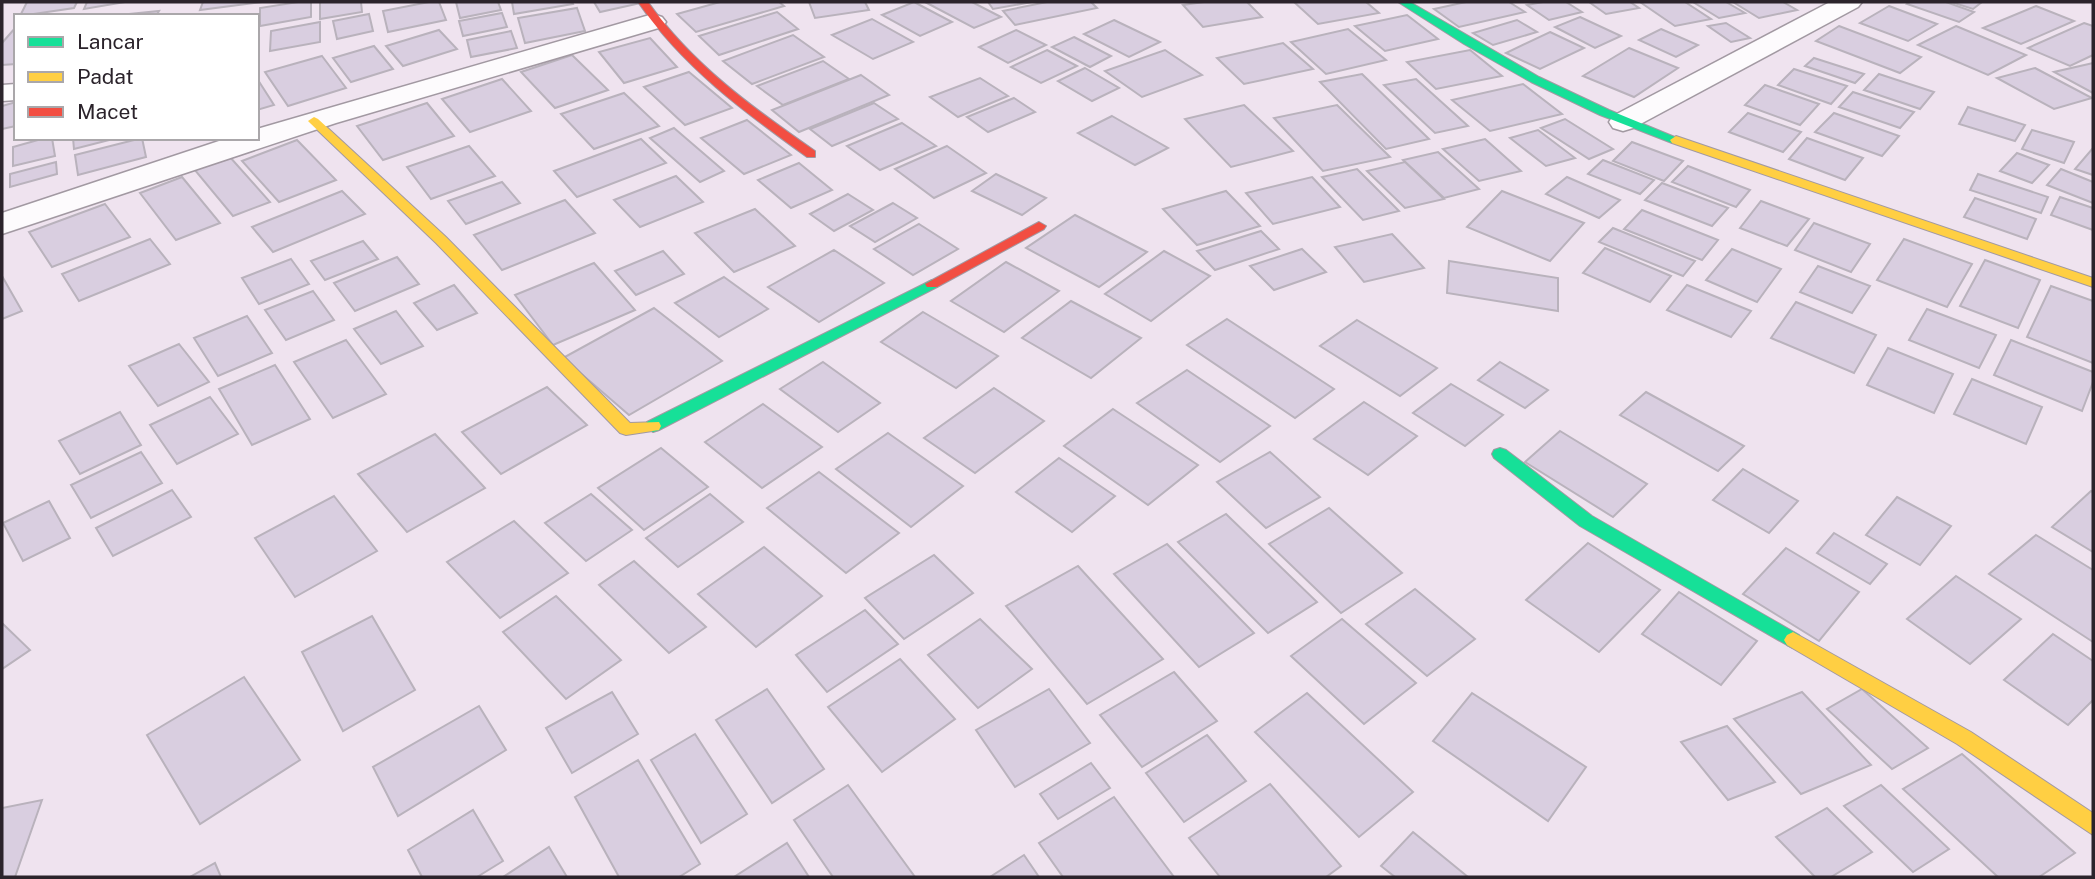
<svg xmlns="http://www.w3.org/2000/svg" width="2095" height="879" viewBox="0 0 2095 879" font-family="'Public Sans',sans-serif">
<style>
.building{fill:#d9cee0;stroke:#b9b2bc;stroke-width:2}
.lines{fill:none;stroke-linecap:round;stroke-linejoin:round}
.street-casing{stroke:#a299a2;stroke-width:3}
.fast-casing{stroke:#a299a2;stroke-width:2}
.slow-casing{stroke:#a299a2;stroke-width:2}
.jam-casing{stroke:#a299a2;stroke-width:2}
.street{fill:#fdfbfd;fill-rule:evenodd}
.fast{fill:#16e098;fill-rule:evenodd}
.slow{fill:#ffcf43;fill-rule:evenodd}
.jam{fill:#f24e42;fill-rule:evenodd}
</style>
<rect width="100%" height="100%" fill="#efe3ef"/>
<g class="building">
<polygon points="27,2 77,2 74,8 20,16"/>
<polygon points="87,2 125,2 84,9"/>
<polygon points="203,2 262,2 200,10"/>
<polygon points="298,2 311,2 311,17 260,26 260,8"/>
<polygon points="320,2 361,2 362,12 320,19"/>
<polygon points="429,2 439,2 446,20 388,32 383,11"/>
<polygon points="456,2 498,2 501,10 460,18"/>
<polygon points="512,2 572,2 573,4 514,14"/>
<polygon points="594,2 640,2 641,3 600,12"/>
<polygon points="720,2 779,2 784,6 696,32 677,14"/>
<polygon points="809,2 865,2 869,10 815,18"/>
<polygon points="914,2 952,22 920,36 882,15"/>
<polygon points="925,2 972,2 1001,17 974,28"/>
<polygon points="988,2 1032,2 993,9"/>
<polygon points="1047,2 1091,2 1097,8 1015,25 1003,11"/>
<polygon points="1204,2 1247,2 1262,17 1203,27 1183,5"/>
<polygon points="1294,2 1366,2 1379,13 1318,24"/>
<polygon points="1466,2 1509,2 1525,12 1459,27 1434,9"/>
<polygon points="1543,2 1566,2 1582,12 1549,20 1527,5"/>
<polygon points="1589,2 1630,2 1639,8 1606,14"/>
<polygon points="1640,2 1685,2 1711,19 1675,26"/>
<polygon points="1693,2 1726,2 1745,13 1719,18"/>
<polygon points="1733,2 1783,2 1797,10 1759,18"/>
<polygon points="1910,2 1946,2 1974,12 1959,22 1907,4"/>
<polygon points="1951,2 1982,2 1973,9"/>
<polygon points="1889,6 1937,24 1908,41 1860,23"/>
<polygon points="2036,6 2074,21 2021,44 1983,28"/>
<polygon points="577,8 585,31 525,43 518,18"/>
<polygon points="159,11 156,16 120,16 120,15"/>
<polygon points="777,12 798,29 719,55 699,36"/>
<polygon points="502,13 507,27 463,36 459,21"/>
<polygon points="369,14 373,31 337,39 333,21"/>
<polygon points="1407,15 1438,39 1385,51 1355,26"/>
<polygon points="1580,17 1621,36 1595,48 1555,27"/>
<polygon points="872,19 913,42 873,59 832,35"/>
<polygon points="1114,20 1160,42 1129,57 1084,34"/>
<polygon points="1517,20 1537,32 1493,45 1473,33"/>
<polygon points="320,22 320,42 270,51 271,31"/>
<polygon points="1726,23 1750,38 1731,42 1708,26"/>
<polygon points="2084,23 2093,26 2093,55 2070,66 2028,48"/>
<polygon points="1839,26 1921,57 1900,73 1816,41"/>
<polygon points="1956,26 2026,55 1988,75 1918,45"/>
<polygon points="16,27 16,64 2,65 2,43"/>
<polygon points="1348,29 1386,60 1326,74 1291,42"/>
<polygon points="1661,29 1698,45 1676,57 1639,40"/>
<polygon points="439,30 457,49 403,66 386,46"/>
<polygon points="1016,30 1046,45 1008,63 979,47"/>
<polygon points="511,31 517,48 471,57 467,40"/>
<polygon points="1550,32 1584,48 1540,69 1506,53"/>
<polygon points="793,35 824,57 752,84 723,61"/>
<polygon points="1074,37 1111,56 1090,67 1052,47"/>
<polygon points="650,38 677,67 624,83 599,52"/>
<polygon points="1283,43 1313,69 1244,84 1217,58"/>
<polygon points="374,46 393,69 351,82 333,58"/>
<polygon points="1629,48 1678,68 1634,97 1583,76"/>
<polygon points="1047,50 1077,66 1041,83 1011,67"/>
<polygon points="1165,50 1202,75 1142,97 1105,71"/>
<polygon points="1470,50 1502,76 1436,89 1407,62"/>
<polygon points="572,55 608,90 555,108 521,72"/>
<polygon points="322,56 346,88 288,106 265,72"/>
<polygon points="1814,58 1864,74 1855,83 1805,66"/>
<polygon points="823,61 849,79 783,105 757,86"/>
<polygon points="2093,63 2093,93 2054,72"/>
<polygon points="1085,68 1119,88 1092,101 1058,81"/>
<polygon points="2035,68 2092,98 2054,109 1997,78"/>
<polygon points="1794,69 1847,86 1831,104 1778,85"/>
<polygon points="689,72 732,108 685,125 644,87"/>
<polygon points="1362,74 1429,139 1386,149 1320,82"/>
<polygon points="1879,74 1934,92 1920,109 1864,90"/>
<polygon points="861,75 889,95 799,132 772,110"/>
<polygon points="980,78 1008,96 958,117 930,97"/>
<polygon points="502,79 531,111 470,132 442,99"/>
<polygon points="1416,79 1468,126 1435,133 1384,85"/>
<polygon points="257,80 258,80 274,105 257,110"/>
<polygon points="1523,84 1562,114 1490,131 1452,100"/>
<polygon points="1765,85 1819,104 1800,125 1745,105"/>
<polygon points="1853,92 1914,112 1900,128 1839,107"/>
<polygon points="624,93 659,126 594,149 561,114"/>
<polygon points="1014,98 1035,112 988,132 967,117"/>
<polygon points="16,102 16,126 2,129 2,106"/>
<polygon points="427,103 454,136 383,160 357,126"/>
<polygon points="874,103 898,119 832,146 810,129"/>
<polygon points="1244,105 1293,151 1231,167 1185,119"/>
<polygon points="1337,105 1390,157 1323,171 1274,118"/>
<polygon points="1968,107 2025,125 2015,141 1959,124"/>
<polygon points="1748,113 1801,132 1783,152 1729,132"/>
<polygon points="1834,113 1899,136 1882,156 1815,132"/>
<polygon points="1112,116 1168,148 1135,165 1078,133"/>
<polygon points="1565,119 1613,149 1589,159 1541,128"/>
<polygon points="747,120 791,155 744,174 701,138"/>
<polygon points="902,123 936,146 880,170 847,146"/>
<polygon points="674,128 724,171 700,182 650,138"/>
<polygon points="1538,130 1575,158 1546,166 1510,138"/>
<polygon points="2032,130 2074,142 2064,163 2022,149"/>
<polygon points="45,138 52,138 55,156 13,166 13,147"/>
<polygon points="73,138 117,138 74,149"/>
<polygon points="142,138 146,157 78,175 75,155"/>
<polygon points="1807,138 1863,158 1845,180 1789,159"/>
<polygon points="641,139 666,163 577,197 554,171"/>
<polygon points="1485,139 1521,171 1479,181 1443,149"/>
<polygon points="297,140 336,180 279,202 242,161"/>
<polygon points="1632,142 1683,161 1664,181 1613,161"/>
<polygon points="469,146 495,176 431,199 407,167"/>
<polygon points="947,146 986,173 934,198 895,169"/>
<polygon points="2093,148 2093,175 2075,169"/>
<polygon points="1438,152 1479,189 1444,198 1403,160"/>
<polygon points="2017,153 2049,165 2032,183 2000,171"/>
<polygon points="229,156 270,202 233,216 194,169"/>
<polygon points="1603,160 1654,180 1640,194 1588,174"/>
<polygon points="56,162 57,174 10,187 10,174"/>
<polygon points="1405,162 1444,199 1405,208 1367,171"/>
<polygon points="799,163 832,190 791,208 758,180"/>
<polygon points="1688,166 1750,190 1736,207 1672,182"/>
<polygon points="1357,169 1399,211 1363,220 1322,177"/>
<polygon points="2061,169 2093,182 2093,203 2047,185"/>
<polygon points="996,174 1046,198 1022,215 972,191"/>
<polygon points="1978,174 2048,197 2041,213 1970,190"/>
<polygon points="676,176 703,202 640,227 614,200"/>
<polygon points="182,177 220,223 176,240 140,193"/>
<polygon points="1312,177 1340,207 1273,224 1246,193"/>
<polygon points="1567,177 1620,200 1599,218 1546,194"/>
<polygon points="502,182 520,203 466,224 448,201"/>
<polygon points="1662,183 1728,208 1712,226 1645,200"/>
<polygon points="342,191 365,214 273,252 252,227"/>
<polygon points="1226,191 1260,226 1197,245 1163,209"/>
<polygon points="1502,191 1584,223 1550,261 1467,227"/>
<polygon points="848,194 873,210 834,231 810,214"/>
<polygon points="2060,197 2093,208 2093,230 2051,215"/>
<polygon points="1975,198 2036,219 2027,239 1964,217"/>
<polygon points="565,200 595,233 502,270 474,235"/>
<polygon points="1761,201 1809,219 1787,246 1740,228"/>
<polygon points="893,203 917,218 875,242 850,226"/>
<polygon points="105,204 130,237 52,267 29,232"/>
<polygon points="755,209 795,246 734,272 695,233"/>
<polygon points="1642,210 1718,240 1702,260 1624,229"/>
<polygon points="1075,215 1147,252 1099,287 1026,248"/>
<polygon points="1814,223 1870,244 1851,272 1795,250"/>
<polygon points="919,224 958,249 913,275 874,249"/>
<polygon points="1613,228 1695,261 1683,276 1599,242"/>
<polygon points="1261,231 1279,249 1215,270 1197,251"/>
<polygon points="1392,234 1424,268 1364,282 1335,247"/>
<polygon points="150,239 170,264 79,301 62,274"/>
<polygon points="1904,239 1972,264 1947,307 1877,280"/>
<polygon points="363,241 378,259 325,280 311,261"/>
<polygon points="1605,248 1671,276 1650,302 1583,273"/>
<polygon points="1302,249 1326,272 1274,290 1250,266"/>
<polygon points="1732,249 1781,269 1757,302 1706,280"/>
<polygon points="834,250 884,283 819,322 768,287"/>
<polygon points="663,251 684,274 636,295 615,271"/>
<polygon points="1164,251 1210,276 1151,321 1105,294"/>
<polygon points="397,257 419,284 355,311 334,283"/>
<polygon points="291,259 309,284 259,304 242,278"/>
<polygon points="1985,260 2040,280 2018,328 1960,306"/>
<polygon points="1449,261 1558,278 1558,311 1447,293"/>
<polygon points="1006,262 1059,291 1004,332 951,301"/>
<polygon points="594,263 635,310 553,345 515,295"/>
<polygon points="1818,266 1870,286 1852,313 1800,292"/>
<polygon points="2,276 22,311 2,319"/>
<polygon points="724,277 768,309 719,337 675,303"/>
<polygon points="454,285 477,313 437,330 414,303"/>
<polygon points="1687,285 1751,311 1731,337 1667,310"/>
<polygon points="2051,286 2093,301 2093,363 2027,337"/>
<polygon points="313,291 334,320 286,340 265,310"/>
<polygon points="1071,301 1141,338 1091,378 1022,338"/>
<polygon points="1796,302 1876,335 1854,373 1771,338"/>
<polygon points="654,308 722,361 629,415 563,358"/>
<polygon points="1927,309 1996,335 1979,368 1909,340"/>
<polygon points="396,311 423,346 381,364 354,329"/>
<polygon points="923,312 998,356 956,388 881,342"/>
<polygon points="247,316 272,353 218,376 194,338"/>
<polygon points="1227,319 1334,389 1295,418 1187,345"/>
<polygon points="1357,320 1437,368 1400,396 1320,346"/>
<polygon points="346,340 386,394 333,418 294,362"/>
<polygon points="2011,340 2093,372 2093,382 2082,411 1994,375"/>
<polygon points="179,344 209,382 158,406 129,366"/>
<polygon points="1888,348 1953,374 1934,413 1867,385"/>
<polygon points="823,362 880,403 838,432 780,389"/>
<polygon points="1500,362 1548,390 1525,408 1478,380"/>
<polygon points="275,365 310,419 252,445 219,389"/>
<polygon points="1187,370 1270,426 1220,462 1137,403"/>
<polygon points="1972,379 2042,407 2026,444 1954,414"/>
<polygon points="1451,384 1503,415 1465,446 1413,413"/>
<polygon points="547,387 587,425 501,474 462,432"/>
<polygon points="994,388 1044,421 975,473 924,438"/>
<polygon points="1646,392 1744,446 1718,471 1620,415"/>
<polygon points="210,397 238,434 177,464 150,425"/>
<polygon points="1364,402 1417,436 1368,475 1314,439"/>
<polygon points="763,404 822,447 762,488 705,442"/>
<polygon points="1113,409 1198,465 1148,505 1064,446"/>
<polygon points="120,412 141,445 80,474 59,441"/>
<polygon points="1560,431 1647,484 1613,517 1525,462"/>
<polygon points="888,433 963,486 911,527 836,469"/>
<polygon points="435,434 485,488 407,532 358,474"/>
<polygon points="661,448 708,487 644,530 598,488"/>
<polygon points="141,452 162,483 91,518 71,485"/>
<polygon points="1270,452 1320,497 1266,528 1217,482"/>
<polygon points="1059,458 1115,496 1072,532 1016,492"/>
<polygon points="1743,469 1798,501 1769,533 1713,500"/>
<polygon points="819,472 899,533 846,573 767,508"/>
<polygon points="172,490 191,517 113,556 96,528"/>
<polygon points="2091,491 2093,492 2093,552 2052,527"/>
<polygon points="591,494 632,530 586,561 545,523"/>
<polygon points="710,494 743,522 678,567 646,538"/>
<polygon points="334,496 377,551 295,597 255,538"/>
<polygon points="1897,497 1951,526 1920,565 1866,535"/>
<polygon points="49,501 70,538 23,561 3,523"/>
<polygon points="1329,508 1402,573 1341,613 1269,544"/>
<polygon points="1226,514 1317,602 1268,633 1178,542"/>
<polygon points="514,521 568,573 500,618 447,562"/>
<polygon points="1834,533 1887,564 1870,584 1817,553"/>
<polygon points="2036,535 2093,570 2093,642 1989,574"/>
<polygon points="1588,543 1660,590 1599,652 1526,600"/>
<polygon points="1167,544 1254,633 1199,667 1114,574"/>
<polygon points="764,547 822,596 756,647 698,594"/>
<polygon points="1786,548 1859,592 1819,641 1743,594"/>
<polygon points="934,555 973,593 904,639 865,598"/>
<polygon points="634,561 706,627 669,653 599,585"/>
<polygon points="1078,566 1163,659 1087,704 1006,606"/>
<polygon points="1956,576 2021,619 1970,664 1907,619"/>
<polygon points="1415,589 1475,639 1427,676 1366,624"/>
<polygon points="1679,592 1757,641 1721,685 1642,634"/>
<polygon points="556,596 621,660 566,699 503,632"/>
<polygon points="865,610 898,644 827,692 796,655"/>
<polygon points="372,616 415,690 343,731 302,652"/>
<polygon points="980,619 1032,669 978,708 928,655"/>
<polygon points="1342,619 1416,683 1364,724 1291,656"/>
<polygon points="2,623 30,650 2,669"/>
<polygon points="2053,634 2093,661 2093,700 2068,725 2004,680"/>
<polygon points="900,659 955,719 882,772 828,707"/>
<polygon points="1174,672 1217,721 1142,767 1100,715"/>
<polygon points="244,677 300,760 200,824 147,735"/>
<polygon points="767,689 824,769 772,803 716,720"/>
<polygon points="1049,689 1090,743 1015,787 976,730"/>
<polygon points="1862,689 1928,748 1892,769 1827,709"/>
<polygon points="612,692 638,734 572,773 546,728"/>
<polygon points="1802,692 1871,765 1801,794 1734,719"/>
<polygon points="1307,693 1413,792 1359,837 1255,732"/>
<polygon points="1472,693 1586,767 1548,821 1433,741"/>
<polygon points="479,706 506,750 398,816 373,767"/>
<polygon points="1727,726 1775,782 1728,800 1681,742"/>
<polygon points="695,734 747,814 701,843 651,760"/>
<polygon points="1207,735 1246,781 1184,822 1146,773"/>
<polygon points="1962,754 2075,853 2039,877 1998,877 1903,789"/>
<polygon points="638,760 700,864 679,877 619,877 575,797"/>
<polygon points="1091,763 1110,788 1058,819 1040,794"/>
<polygon points="1270,784 1341,866 1326,877 1220,877 1189,838"/>
<polygon points="848,785 915,877 833,877 794,820"/>
<polygon points="1881,785 1949,849 1913,872 1844,806"/>
<polygon points="1114,797 1174,877 1063,877 1039,843"/>
<polygon points="42,800 15,877 2,877 2,808"/>
<polygon points="1827,808 1872,852 1831,877 1815,877 1776,837"/>
<polygon points="473,810 503,861 477,877 422,877 408,850"/>
<polygon points="1413,832 1468,877 1395,877 1381,866"/>
<polygon points="787,843 809,877 734,877"/>
<polygon points="549,847 567,877 503,877"/>
<polygon points="1024,855 1039,877 990,877"/>
<polygon points="215,863 221,877 190,877"/>
</g>
<g class="lines">
<defs>
<g id="street">
<polygon points="1830,2 1862,2 1858,7 1633,128 1623,131 1613,128 1609,122 1613,116"/>
<polygon points="653,14 662,17 666,22 662,27 336,123 2,234 2,213 228,138 257,138 257,129"/>
<polygon points="16,84 16,100 2,101 2,85"/>
</g>
<g id="fast">
<polygon points="1398,2 1410,2 1539,77 1609,110 1682,140 1680,143 1672,143 1600,115 1531,82 1464,44"/>
<polygon points="932,280 937,281 939,284 937,287 659,430 653,432 645,426 647,422"/>
<polygon points="1500,448 1506,450 1592,516 1799,635 1802,640 1799,645 1793,648 1787,645 1580,526 1494,458 1492,454 1494,450"/>
</g>
<g id="slow">
<polygon points="314,117 318,119 446,237 630,423 659,422 661,426 659,430 626,435 620,433 436,243 310,123 308,121"/>
<polygon points="1676,136 2093,278 2093,287 1672,143 1670,140"/>
<polygon points="1793,632 1971,732 2093,813 2093,835 1957,744 1787,645 1784,640 1787,635"/>
</g>
<g id="jam">
<path d="M638,2H648C693,65 753,108 815,151V157H807C743,111 683,67 638,2Z"/>
<polygon points="1039,222 1046,226 1044,229 937,287 927,287 925,284"/>
</g>
</defs>
<use href="#street" class="street-casing"/>
<use href="#fast" class="fast-casing"/>
<use href="#slow" class="slow-casing"/>
<use href="#jam" class="jam-casing"/>
<use href="#street" class="street"/>
<use href="#fast" class="fast"/>
<use href="#slow" class="slow"/>
<use href="#jam" class="jam"/>
</g>
<rect width="2095" height="879" fill="none" stroke="#2b232b" stroke-width="7"/>
<rect x="14" y="14" width="245" height="126" fill="#ffffff" stroke="#aaa7aa" stroke-width="2"/>
<rect x="28" y="37" width="35" height="10" fill="#16e098" stroke="#aaa7aa" stroke-width="2"/>
<text x="77" y="49" font-size="21" fill="#2b232b">Lancar</text>
<rect x="28" y="72" width="35" height="10" fill="#ffcf43" stroke="#aaa7aa" stroke-width="2"/>
<text x="77" y="84" font-size="21" fill="#2b232b">Padat</text>
<rect x="28" y="107" width="35" height="10" fill="#f24e42" stroke="#aaa7aa" stroke-width="2"/>
<text x="77" y="119" font-size="21" fill="#2b232b">Macet</text>
</svg>
